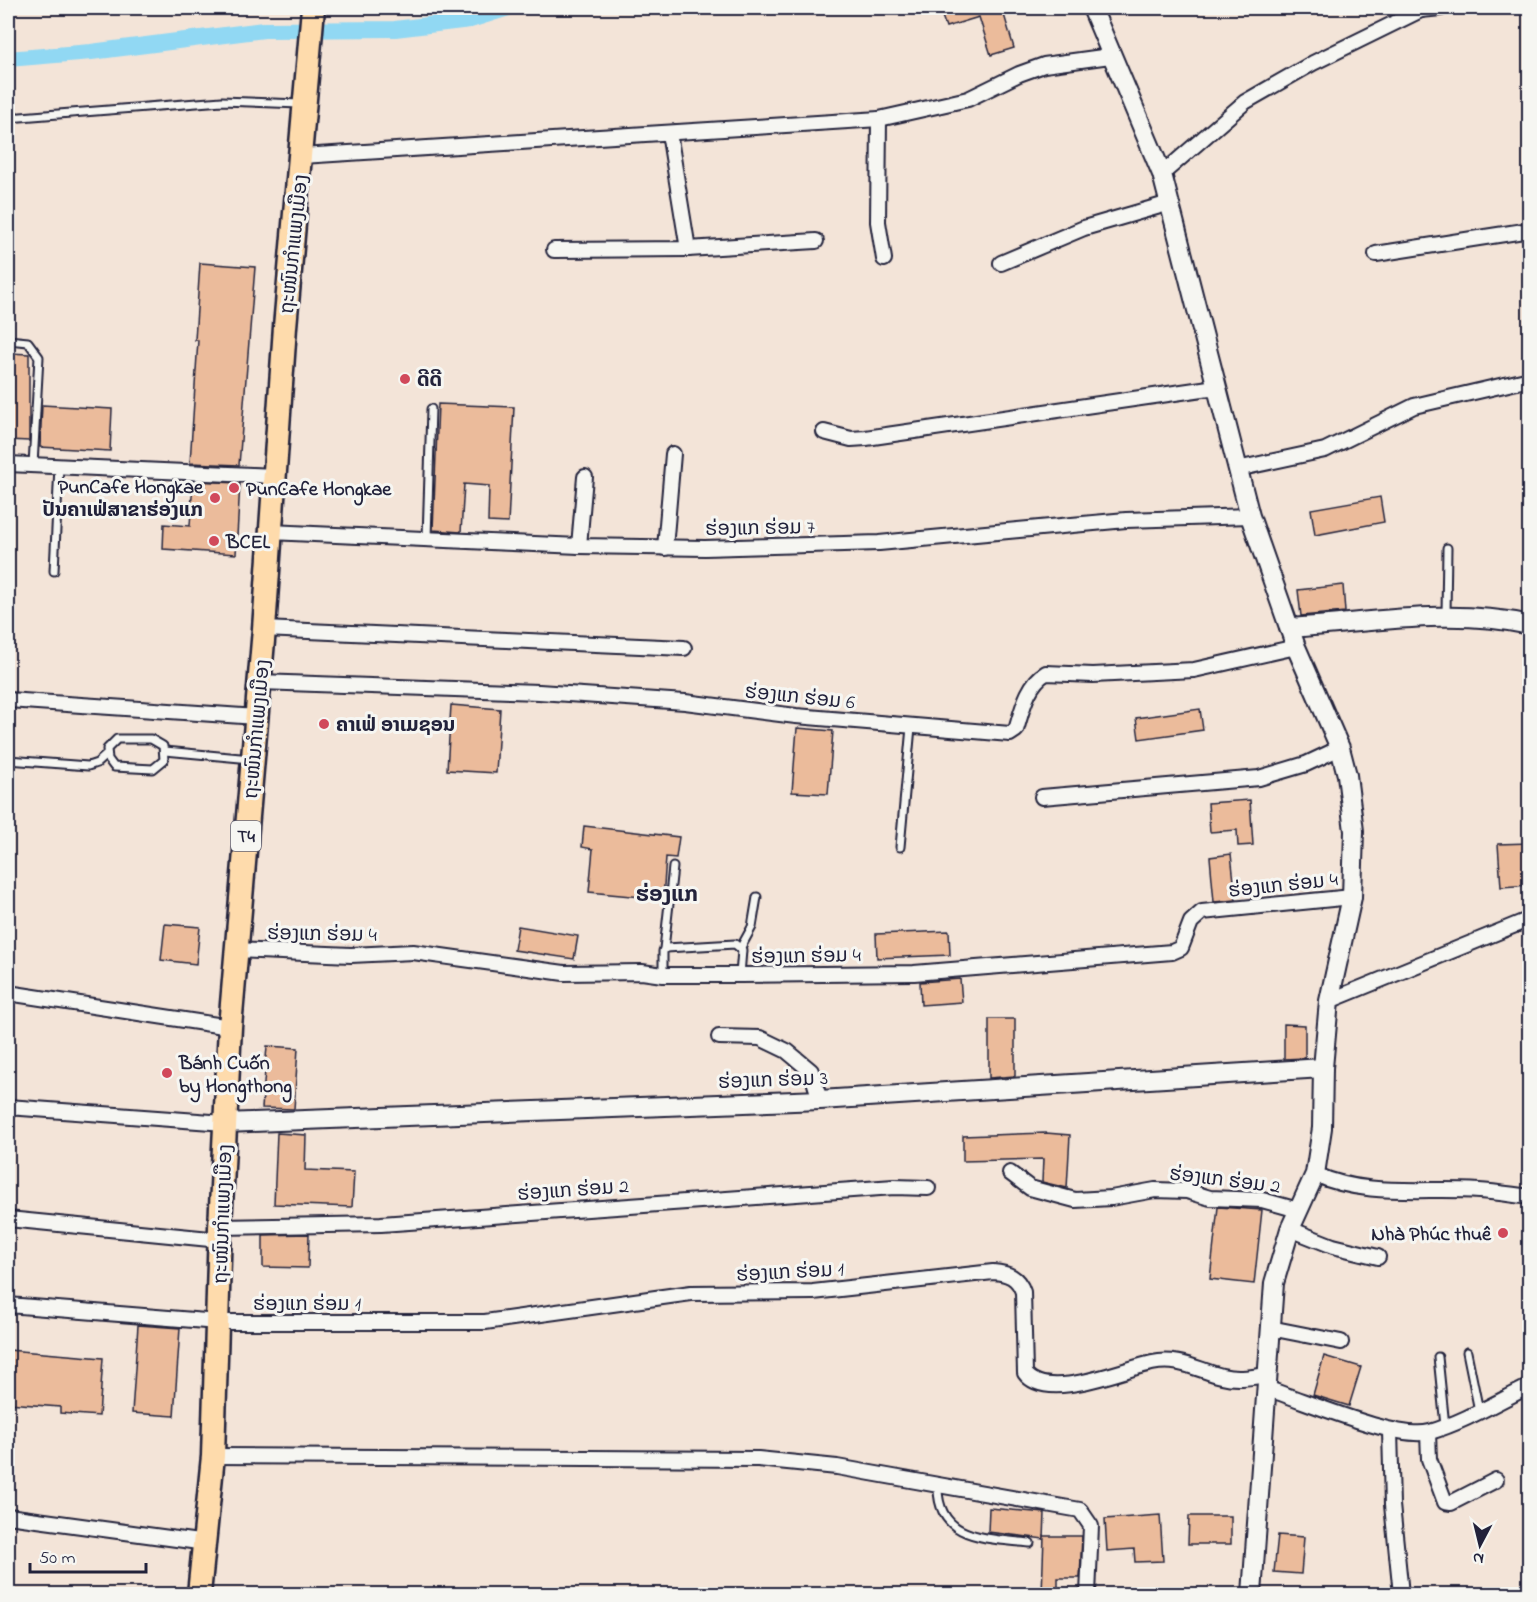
<svg xmlns="http://www.w3.org/2000/svg" width="1537" height="1602" viewBox="0 0 1537 1602" font-family="'Indie Flower','Noto Sans Lao',sans-serif">
<style>
.lines{fill:none;stroke-linecap:round;stroke-linejoin:round}
.canal{stroke:#91d8f3;stroke-width:16}
.building{fill:#ebbb9b;stroke:#22223b;stroke-width:1.5}
.service-casing{stroke:#22223b;stroke-width:11}
.minor-casing{stroke:#22223b;stroke-width:18}
.tertiary-casing{stroke:#22223b;stroke-width:22}
.primary-casing{stroke:#22223b;stroke-width:27}
.service{stroke:#f6f6f2;stroke-width:7}
.minor{stroke:#f6f6f2;stroke-width:14}
.tertiary{stroke:#f6f6f2;stroke-width:18}
.primary{stroke:#fedbac;stroke-width:22}
.poi-dot{fill:#d1495b;stroke:#f6f6f2;stroke-width:2}
.labels{text-anchor:middle;stroke-width:6;stroke-linejoin:round;paint-order:stroke}
.shield{fill:#f6f6f2;stroke:#626272;stroke-width:1.5}
.shield-label{font-size:18px;font-weight:bold;fill:#22223b}
.street-label{font-size:20px;fill:#22223b;stroke:#f6f6f2}
.poi-label{font-size:20px;font-weight:bold;fill:#22223b;stroke:#f6f6f2;text-anchor:start}
.quarter-label{font-size:22px;font-weight:bold;fill:#22223b;stroke:#f6f6f2}
</style>
<rect width="100%" height="100%" fill="#f3e4d8"/>
<filter id="ink" filterUnits="userSpaceOnUse"><feTurbulence type="fractalNoise" baseFrequency=".0167" numOctaves="2"/><feDisplacementMap in="SourceGraphic" scale="12" xChannelSelector="R" yChannelSelector="G"/><feConvolveMatrix kernelMatrix="1 2 1 2 8 2 1 2 1" color-interpolation-filters="sRGB"/></filter>
<g filter="url(#ink)">
<g class="lines">
<polyline class="canal" points="8,59 91,52 264,30 395,29 470,20 508,8"/>
</g>
<g class="building">
<polygon points="939,8 1002,8 1014,48 991,55 979,17 946,27"/>
<polygon points="200,263 255,267 239,465 190,463 198,340 195,340"/>
<polygon points="8,353 29,354 29,441 8,440"/>
<polygon points="438,404 514,407 508,523 488,522 489,486 464,484 461,532 433,530"/>
<polygon points="42,405 112,409 110,451 40,447"/>
<polygon points="193,481 240,483 236,554 163,549 164,524 190,526"/>
<polygon points="1380,497 1384,522 1315,535 1311,509"/>
<polygon points="1343,585 1345,612 1301,616 1298,590"/>
<polygon points="451,705 500,709 496,773 447,770"/>
<polygon points="1200,709 1203,730 1139,739 1136,718"/>
<polygon points="797,728 833,731 828,794 792,792"/>
<polygon points="1250,800 1253,845 1238,846 1237,830 1210,832 1208,803"/>
<polygon points="584,826 679,837 676,858 666,857 663,899 589,892 593,849 582,847"/>
<polygon points="1530,843 1530,885 1501,887 1498,844"/>
<polygon points="1231,854 1236,900 1214,902 1210,857"/>
<polygon points="165,924 200,927 196,964 161,960"/>
<polygon points="518,926 578,936 574,959 514,950"/>
<polygon points="949,931 950,955 877,958 876,934"/>
<polygon points="960,979 962,1002 921,1005 920,982"/>
<polygon points="989,1019 1015,1019 1015,1076 989,1078"/>
<polygon points="1284,1024 1305,1025 1305,1058 1284,1059"/>
<polygon points="267,1046 298,1048 294,1109 262,1108"/>
<polygon points="277,1133 306,1135 305,1170 354,1172 352,1207 274,1204"/>
<polygon points="1046,1133 1070,1135 1067,1188 1042,1182 1043,1159 963,1161 963,1136"/>
<polygon points="1218,1207 1262,1210 1254,1284 1210,1279"/>
<polygon points="309,1234 308,1268 263,1267 263,1235"/>
<polygon points="138,1325 180,1328 174,1416 132,1413"/>
<polygon points="8,1350 103,1358 99,1416 60,1413 60,1407 8,1403"/>
<polygon points="1324,1356 1361,1367 1349,1406 1313,1395"/>
<polygon points="989,1508 1045,1513 1044,1539 988,1532"/>
<polygon points="1160,1515 1163,1561 1135,1562 1134,1549 1107,1551 1105,1519"/>
<polygon points="1189,1516 1231,1516 1231,1544 1188,1544"/>
<polygon points="1278,1535 1304,1537 1301,1574 1274,1572"/>
<polygon points="1044,1536 1082,1536 1080,1578 1058,1578 1058,1594 1042,1594"/>
</g>
<g class="lines">
<defs>
<g id="service">
<polyline points="8,118 222,101 300,104"/>
<polyline points="8,340 28,342 39,357 33,465"/>
<polyline points="427,538 431,409"/>
<polyline points="54,571 59,466"/>
<polyline points="1446,614 1447,548"/>
<polygon points="117,739 151,739 163,746 164,760 153,769 114,767 108,759 107,749"/>
<polyline points="165,751 251,759"/>
<polyline points="8,760 88,766 97,763 106,755"/>
<polyline points="900,847 911,727"/>
<polyline points="741,947 752,927 757,897"/>
<polyline points="664,949 673,867"/>
<polyline points="663,975 663,951 666,948 735,944 742,950 740,975"/>
<polyline points="1467,1352 1479,1411"/>
<polyline points="1438,1357 1445,1426"/>
<path d="M938,1484C936,1541 987,1538 1030,1543"/>
</g>
<g id="minor">
<polyline points="1421,10 1441,8"/>
<polyline points="879,119 878,222 884,259"/>
<polyline points="669,133 688,249"/>
<polyline points="302,156 879,119 968,99 1019,74 1044,65 1110,56"/>
<polyline points="1162,174 1245,102 1313,63 1421,10 1421,8"/>
<polyline points="554,250 688,249 816,241"/>
<polyline points="1376,254 1530,230"/>
<polyline points="1001,263 1084,228 1170,203"/>
<polyline points="824,432 851,439 866,438 1216,387"/>
<polyline points="8,464 275,476"/>
<polyline points="1237,469 1325,450 1414,406 1530,379"/>
<polyline points="270,532 579,546 705,548 879,543 1126,520 1250,516"/>
<polyline points="579,546 585,477"/>
<polyline points="665,548 673,454"/>
<polyline points="264,629 684,648"/>
<path d="M260,682L539,692L685,702L796,716L1010,734L1016,730C1022,711 1027,684 1046,673L1093,675L1194,670L1296,647"/>
<polyline points="8,700 257,717"/>
<polyline points="1042,797 1259,778 1306,764 1340,748"/>
<polyline points="237,950 351,955 413,952 564,973 642,972 663,975 740,975 914,973 1172,952 1181,948 1191,922 1202,912 1352,897"/>
<polyline points="8,993 230,1027"/>
<polyline points="1329,1001 1530,919"/>
<polyline points="719,1037 760,1038 787,1051 811,1071 820,1100"/>
<polyline points="8,1107 225,1123"/>
<polyline points="1010,1173 1030,1188 1075,1200 1111,1198 1155,1190 1187,1191 1210,1198 1262,1200 1298,1210"/>
<path d="M1315,1174C1366,1198 1425,1187 1479,1191C1496,1192 1513,1195 1530,1197"/>
<polyline points="8,1219 220,1240"/>
<polyline points="220,1227 381,1224 894,1187 928,1188"/>
<polyline points="1290,1229 1333,1246 1378,1257"/>
<path d="M8,1305L218,1322H485L691,1293L813,1292L993,1272C1008,1273 1018,1277 1023,1292L1025,1373C1046,1403 1123,1369 1152,1363C1179,1357 1197,1370 1222,1376C1237,1380 1253,1377 1268,1375"/>
<polyline points="1270,1328 1341,1342"/>
<path d="M1268,1389C1304,1400 1397,1441 1430,1432C1464,1422 1497,1402 1530,1386"/>
<polyline points="1390,1431 1392,1505 1401,1594"/>
<polyline points="1428,1433 1429,1459 1445,1502 1451,1503 1496,1480"/>
<polyline points="213,1456 758,1459 837,1467 1080,1510 1091,1526 1088,1594"/>
<polyline points="8,1516 206,1543"/>
</g>
<g id="tertiary">
<polyline points="1092,8 1162,174 1250,516 1296,647 1340,748 1347,775 1354,831 1352,897 1329,1001 1323,1068 1322,1128 1315,1174 1290,1229 1274,1283 1252,1594"/>
<path d="M1289,628C1368,623 1452,607 1530,625"/>
<polyline points="225,1123 820,1100 1323,1068"/>
</g>
<polyline id="primary" points="199,1594 213,1456 220,1227 230,1027 264,629 285,327 313,8"/>
</defs>
<use href="#service" class="service-casing"/>
<use href="#minor" class="minor-casing"/>
<use href="#tertiary" class="tertiary-casing"/>
<use href="#primary" class="primary-casing"/>
<use href="#service" class="service"/>
<use href="#minor" class="minor"/>
<use href="#tertiary" class="tertiary"/>
<use href="#primary" class="primary"/>
</g>
</g>
<g class="poi-dot">
<circle cx="405" cy="379" r="6"/>
<circle cx="234" cy="488" r="6"/>
<circle cx="215" cy="498" r="6"/>
<circle cx="214" cy="541" r="6"/>
<circle cx="324" cy="724" r="6"/>
<circle cx="167" cy="1073" r="6"/>
<circle cx="1503" cy="1233" r="6"/>
</g>
<g class="labels">
<rect class="shield" x="231" y="821" width="30" height="30" rx="4.5"/>
<g class="shield-label">
<text x="246" y="842">T4</text>
</g>
<g class="street-label">
<text transform="translate(293 244) rotate(-84)" y="7">ຖະໜົນກຳແພງເມືອງ</text>
<text transform="translate(760 527) rotate(-1)" y="7">ຮ່ອງແກ ຮ່ອມ 7</text>
<text transform="translate(800 696) rotate(6)" y="7">ຮ່ອງແກ ຮ່ອມ 6</text>
<text transform="translate(256 729) rotate(-85)" y="7">ຖະໜົນກຳແພງເມືອງ</text>
<text transform="translate(1283 884) rotate(-6)" y="7">ຮ່ອງແກ ຮ່ອມ 4</text>
<text transform="translate(322 933) rotate(1)" y="7">ຮ່ອງແກ ຮ່ອມ 4</text>
<text transform="translate(806 955) rotate(-1)" y="7">ຮ່ອງແກ ຮ່ອມ 4</text>
<text transform="translate(773 1079) rotate(-2)" y="7">ຮ່ອງແກ ຮ່ອມ 3</text>
<text transform="translate(1225 1179) rotate(7)" y="7">ຮ່ອງແກ ຮ່ອມ 2</text>
<text transform="translate(573 1189) rotate(-4)" y="7">ຮ່ອງແກ ຮ່ອມ 2</text>
<text transform="translate(222 1214) rotate(-88)" y="7">ຖະໜົນກຳແພງເມືອງ</text>
<text transform="translate(790 1271) rotate(-3)" y="7">ຮ່ອງແກ ຮ່ອມ 1</text>
<text x="307" y="1310">ຮ່ອງແກ ຮ່ອມ 1</text>
</g>
<g class="poi-label">
<text x="417" y="386">ດີດີ</text>
<text x="203" y="493" text-anchor="end">PunCafe Hongkae<tspan x="203" dy="23">ປັນຄາເຟ່ສາຂາຮ່ອງແກ</tspan></text>
<text x="246" y="495">PunCafe Hongkae</text>
<text x="226" y="548">BCEL</text>
<text x="336" y="731">ຄາເຟ່ ອາເມຊອນ</text>
<text x="179" y="1069">Bánh Cuốn<tspan x="179" dy="23">by Hongthong</tspan></text>
<text x="1491" y="1240" text-anchor="end">Nhà Phúc thuê</text>
</g>
<g class="quarter-label">
<text x="667" y="901">ຮ່ອງແກ</text>
</g>
</g>
<rect width="1537" height="1602" fill="none" stroke="#f6f6f2" stroke-width="30"/>
<rect x="15" y="15" width="1507" height="1572" fill="none" stroke="#22223b" stroke-width="2" filter="url(#ink)"/>
<g transform="translate(1480 1545) rotate(187)" stroke="#f6f6f2" stroke-width="4.5" paint-order="stroke">
<path d="M0-4.5L10 22L0 15L-10 22Z" fill="#22223b"/>
<text y="-9" font-size="16" font-weight="bold" text-anchor="middle" fill="#22223b">N</text>
</g>
<path d="M30 1563v9h116v-9" fill="none" stroke="#22223b" stroke-width="3"/>
<text x="39" y="1563" font-size="18" fill="#22223b" stroke="#f6f6f2" stroke-width="4.5" paint-order="stroke">50 m</text>
</svg>
